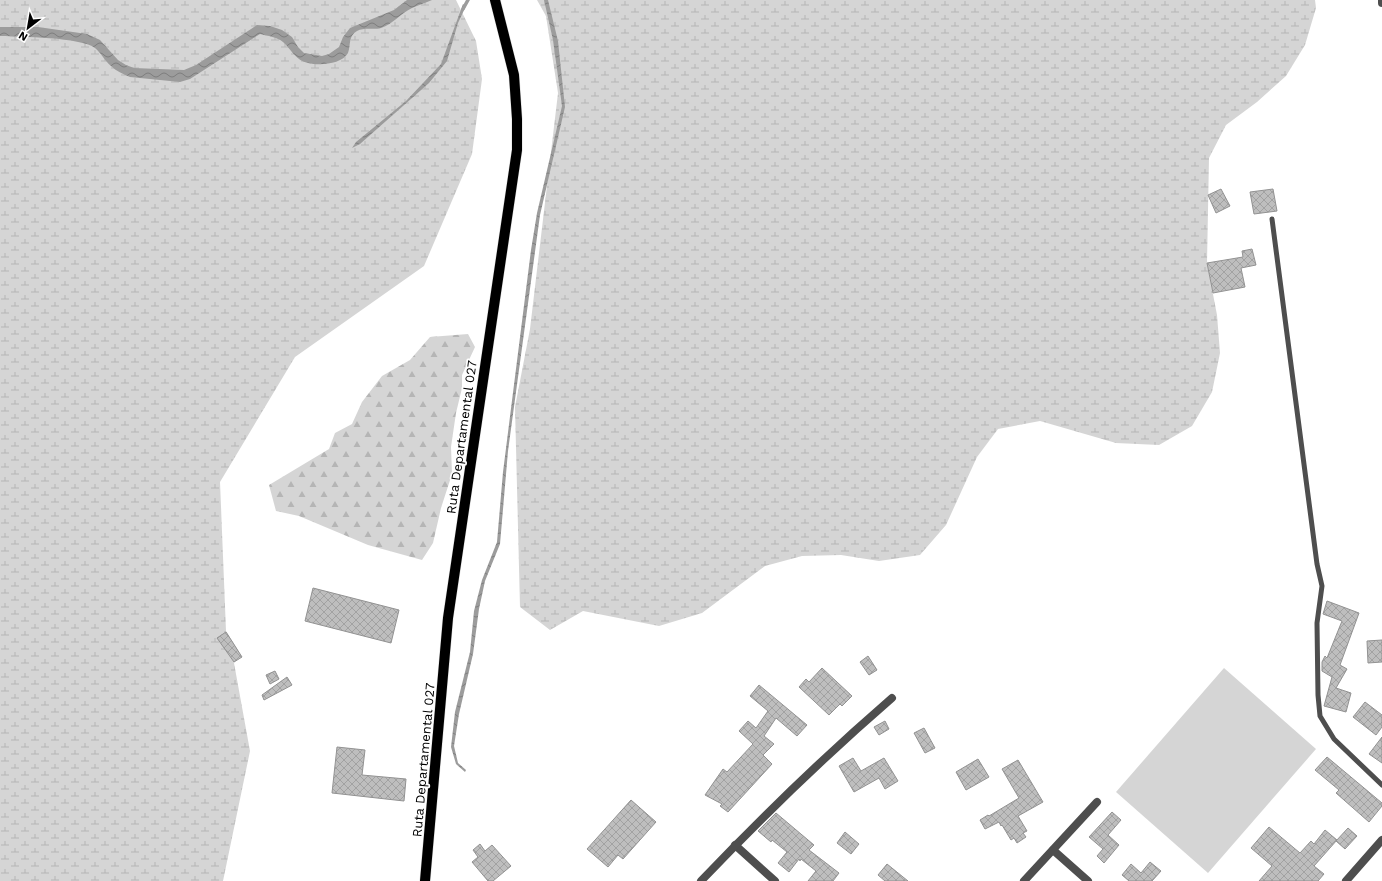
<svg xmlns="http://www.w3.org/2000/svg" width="1382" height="881" viewBox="0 0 1382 881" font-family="'Work Sans',sans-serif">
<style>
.forest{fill:url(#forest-firs)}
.wetland{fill:url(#wetland-marsh)}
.green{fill:#d5d5d5}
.water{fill:url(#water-waves)}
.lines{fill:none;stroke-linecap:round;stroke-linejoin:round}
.stream{stroke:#9c9c9c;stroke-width:3.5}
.building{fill:url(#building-cross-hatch);stroke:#929292}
.primary-casing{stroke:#dbdbdb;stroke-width:11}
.service{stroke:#4e4e4e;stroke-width:5}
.minor{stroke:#4e4e4e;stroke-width:8}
.tertiary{stroke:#4e4e4e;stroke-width:8}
.primary{stroke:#000;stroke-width:10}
.labels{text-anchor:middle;stroke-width:3.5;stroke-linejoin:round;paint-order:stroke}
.street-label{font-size:13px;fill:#000;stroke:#fff}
</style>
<defs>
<pattern id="forest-firs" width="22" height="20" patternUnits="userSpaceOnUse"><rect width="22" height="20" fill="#d5d5d5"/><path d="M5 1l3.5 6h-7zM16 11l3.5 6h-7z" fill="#b5b5b5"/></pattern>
<pattern id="wetland-marsh" width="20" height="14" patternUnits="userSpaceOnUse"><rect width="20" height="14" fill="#d5d5d5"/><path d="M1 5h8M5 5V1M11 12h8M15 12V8" fill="none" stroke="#b5b5b5"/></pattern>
<pattern id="water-waves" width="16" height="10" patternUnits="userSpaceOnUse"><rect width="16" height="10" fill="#9c9c9c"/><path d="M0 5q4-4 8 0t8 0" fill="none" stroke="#7d7d7d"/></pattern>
<pattern id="building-cross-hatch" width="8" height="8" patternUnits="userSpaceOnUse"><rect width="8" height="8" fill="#bebebe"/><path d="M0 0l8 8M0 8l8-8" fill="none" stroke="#a2a2a2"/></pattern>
</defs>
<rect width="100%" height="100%" fill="#fff"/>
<polygon class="forest" points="468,334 475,347 462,375 462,388 456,413 451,447 452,474 441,508 433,543 422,560 368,545 299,516 276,511 269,485 329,449 335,433 352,424 362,402 382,376 410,360 430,337"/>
<g class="wetland">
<polygon points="0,0 456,0 476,41 482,79 472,154 424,266 295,357 220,482 226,631 238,650 234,663 250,751 223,881 0,881"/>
<polygon points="537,0 1315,0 1316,8 1305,45 1286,76 1257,102 1226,125 1209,158 1207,263 1217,315 1220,353 1212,392 1192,426 1159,445 1116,443 1040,421 998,429 977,457 946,525 920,555 879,561 841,555 802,556 765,566 702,613 659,626 583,611 550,630 520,607 515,407 530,329 558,93 546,16"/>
</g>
<polygon class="green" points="1224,668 1316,749 1208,873 1116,792"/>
<g class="water">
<path d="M407,0H432C426,3 418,5 412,8C401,13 393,24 381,28C374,30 364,27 357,31C348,36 351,45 348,53C342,64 320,66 308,63C296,61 292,50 283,42C277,37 268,36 260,34L190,79L180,82L130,77C123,74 116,71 111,66C105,61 101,53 95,48C81,37 20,37 0,36V27H38L87,34L100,40L118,60L126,65L134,68L184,70L196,65L257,25L270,26L282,30L292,37L298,47L304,53L322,56L329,54L339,47L343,37L350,28L394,10Z"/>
<polygon points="544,0 548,0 558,41 565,107 540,215 508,451 500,544 485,581 479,609 473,654 459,714 454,746 458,763 466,770 465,772 456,764 451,747 455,712 470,652 474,611 482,580 497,542 503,472 531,250 537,213 562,106 553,40"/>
<polygon points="463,4 466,6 458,23 447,61 429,83 360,144 352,148 356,142 406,101 441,64"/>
</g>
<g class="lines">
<polyline class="stream" points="463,9 468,0"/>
</g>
<g class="building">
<polygon points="1221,189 1230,206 1216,213 1208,195"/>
<polygon points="1273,189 1277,211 1254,214 1250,192"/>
<polygon points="1252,249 1256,265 1241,268 1245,287 1213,293 1207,263 1243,257 1242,251"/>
<polygon points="313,588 399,610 391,643 305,621"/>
<polygon points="1327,601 1359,613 1340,665 1347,669 1336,688 1351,693 1346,712 1324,706 1332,677 1322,671 1322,662 1325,656 1327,658 1342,621 1323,614"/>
<polygon points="226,632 242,657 234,662 217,638"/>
<polygon points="1382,640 1382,662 1368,663 1367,641"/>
<polygon points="868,656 877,670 869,675 860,662"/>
<polygon points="822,668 852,696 842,706 840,704 829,715 799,687 806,679 809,682"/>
<polygon points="275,671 279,679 270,684 266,675"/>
<polygon points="287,677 292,685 264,700 262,695"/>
<polygon points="759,685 807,725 797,736 776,718 764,736 774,744 763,755 772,764 728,812 720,806 722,804 705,795 723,769 727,772 753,744 739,731 748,721 756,728 768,711 750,696"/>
<polygon points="1365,702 1382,715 1382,727 1376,735 1353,717"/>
<polygon points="885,721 889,729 879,735 874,727"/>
<polygon points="924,728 935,748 925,753 914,733"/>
<polygon points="1382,737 1382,763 1369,754"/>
<polygon points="337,747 365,750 362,775 406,779 404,801 332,793"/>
<polygon points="1327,757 1382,803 1382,806 1369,822 1336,793 1339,790 1315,770"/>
<polygon points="853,758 861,771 884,758 898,781 885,789 879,778 854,792 839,766"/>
<polygon points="978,759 989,777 966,790 956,772"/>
<polygon points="1018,760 1043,802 1018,816 1027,831 1023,833 1026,837 1017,843 1014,838 1011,840 1002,825 1001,826 999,822 985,829 980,820 988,815 989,816 1019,798 1002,769"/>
<polygon points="631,800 656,822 623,859 618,855 608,867 587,849"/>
<polygon points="1112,812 1121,820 1108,835 1119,845 1104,863 1097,856 1103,849 1089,837"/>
<polygon points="776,813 814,845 809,850 839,873 833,881 808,881 816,871 801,859 800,861 799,859 789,872 778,863 787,852 772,840 771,842 758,831"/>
<polygon points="1269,827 1300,853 1311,841 1314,844 1325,830 1337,840 1314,866 1324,874 1318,881 1259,881 1272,866 1251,848"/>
<polygon points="1348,828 1357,836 1345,849 1336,841"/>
<polygon points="845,832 859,844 851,854 837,843"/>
<polygon points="480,844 485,851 492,845 511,866 493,881 488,881 472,862 478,857 473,850"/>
<polygon points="1150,862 1161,871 1152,881 1129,881 1122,875 1131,864 1141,873"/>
<polygon points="887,864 908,881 885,881 878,875"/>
</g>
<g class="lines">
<defs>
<polyline id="primary" points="425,881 448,618 517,150 517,119 514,75 495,0"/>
</defs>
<use href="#primary" class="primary-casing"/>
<polyline class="service" points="1272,219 1317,564 1322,586 1317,623 1318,695 1320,716 1334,739 1382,785"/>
<g class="minor">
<polyline points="735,845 775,881"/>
<polyline points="1053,850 1088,881"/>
<path d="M701,881C762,817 825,756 892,698"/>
<polyline points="1024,881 1097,802"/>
</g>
<g class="tertiary">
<polyline points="1382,0 1382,3"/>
<polyline points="1346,881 1382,840"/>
</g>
<use href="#primary" class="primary"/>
</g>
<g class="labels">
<g class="street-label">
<text transform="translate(461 437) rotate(-82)" y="5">Ruta Departamental 027</text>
<text transform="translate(423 760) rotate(-85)" y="5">Ruta Departamental 027</text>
</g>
</g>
<g transform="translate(28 28) rotate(211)" stroke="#ffffff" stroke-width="3" paint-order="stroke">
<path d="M0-3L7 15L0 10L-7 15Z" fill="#000000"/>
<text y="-6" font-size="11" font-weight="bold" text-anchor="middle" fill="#000000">N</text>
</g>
</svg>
